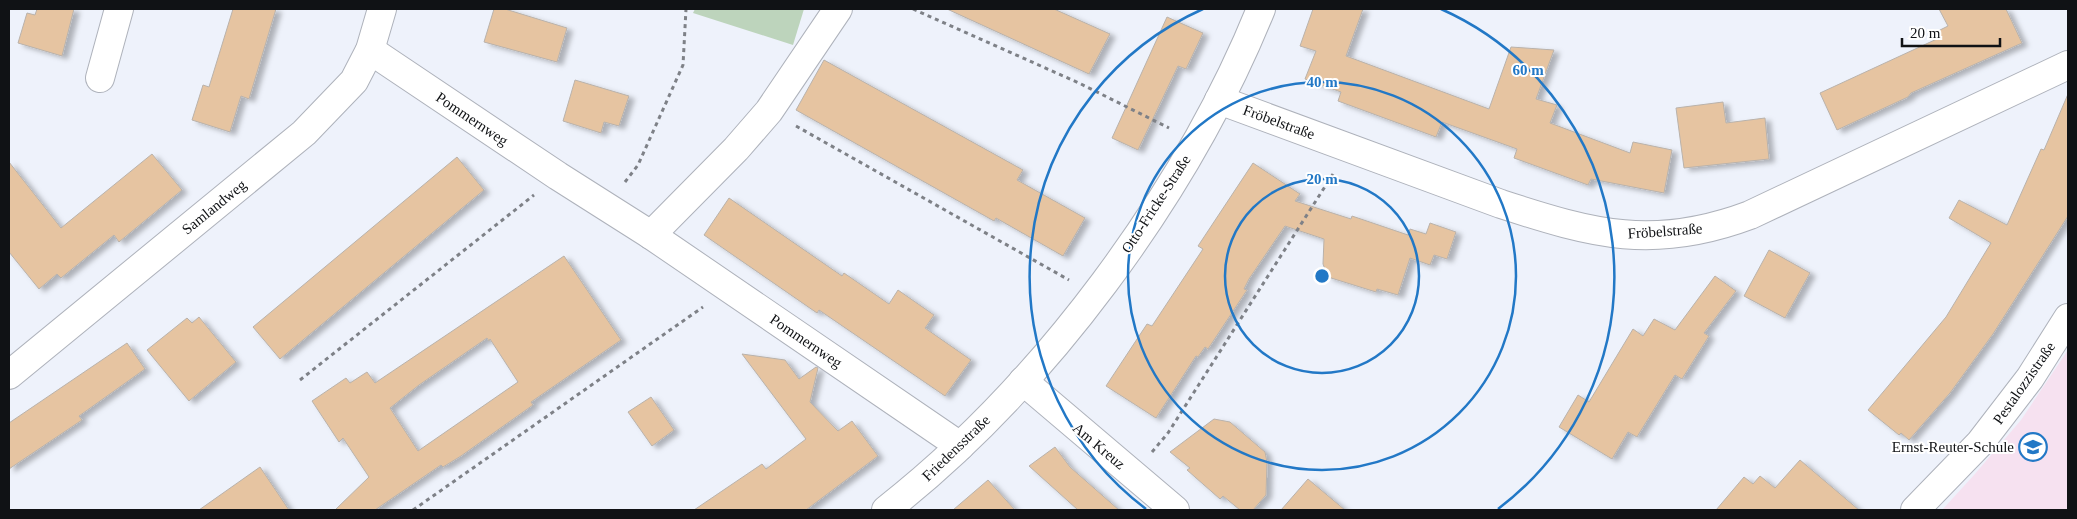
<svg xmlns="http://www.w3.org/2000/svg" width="2077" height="519" viewBox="0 0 2077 519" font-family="Georgia,serif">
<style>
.education{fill:#f6e1f0}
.green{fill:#bdd4bc}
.building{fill:#e6c4a1;stroke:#b9b2ab;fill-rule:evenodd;filter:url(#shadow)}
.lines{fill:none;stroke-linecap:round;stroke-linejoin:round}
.minor-casing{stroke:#aeb2bb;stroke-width:30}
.path{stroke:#7e8187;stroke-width:3;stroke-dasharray:4 4;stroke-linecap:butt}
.minor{stroke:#fff;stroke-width:28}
.ring{fill:none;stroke:#2278c6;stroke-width:2.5}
.labels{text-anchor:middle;stroke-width:4;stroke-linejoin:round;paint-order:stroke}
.street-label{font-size:15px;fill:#101215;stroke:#fff}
.poi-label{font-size:15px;fill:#101215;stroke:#fff;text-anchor:end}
.centre{fill:#2278c6;stroke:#fff;stroke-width:2.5}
.ring-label{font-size:15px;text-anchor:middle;font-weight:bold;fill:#2278c6;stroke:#fff;stroke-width:4;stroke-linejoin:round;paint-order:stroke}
</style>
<defs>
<filter id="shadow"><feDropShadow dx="5.5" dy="3" stdDeviation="2.5" flood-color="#0004"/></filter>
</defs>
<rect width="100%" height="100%" fill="#eef2fb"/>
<polygon class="education" points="2068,350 2068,510 1942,510 1974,475 2021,420"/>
<polygon class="green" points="695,9 804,9 793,45 693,13"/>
<g class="building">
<polygon points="37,9 74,9 62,56 18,43 27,13 35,15"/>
<polygon points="233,9 276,9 249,99 241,96 230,132 192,120 203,85 209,87"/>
<polygon points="494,9 505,9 567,28 557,62 484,42"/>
<polygon points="947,9 1054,9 1110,34 1089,74"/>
<polygon points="1313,9 1363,9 1346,56 1489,109 1511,47 1554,50 1536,99 1557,105 1550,123 1630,153 1633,142 1672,150 1664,193 1591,179 1588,185 1514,158 1517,149 1442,122 1436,137 1338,101 1341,92 1305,79 1316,51 1300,46"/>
<polygon points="1939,9 2006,9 2022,43 1911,93 1908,97 1837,130 1820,93 1939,38 1936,32 1948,26"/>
<polygon points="1167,17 1203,33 1186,69 1178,66 1138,150 1112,138"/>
<polygon points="824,60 1023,170 1017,180 1085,218 1063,256 996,218 994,221 796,110"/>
<polygon points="575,80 629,96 619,126 604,122 601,133 563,121"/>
<polygon points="2068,94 2068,216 1993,334 1950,393 1909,440 1901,433 1899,435 1868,410 1946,317 1991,243 1949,218 1959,200 2007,225 2041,149 2044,150"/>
<polygon points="1723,102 1726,123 1765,118 1769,159 1684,168 1676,108"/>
<polygon points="152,154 182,190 119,242 114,235 61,278 57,274 39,289 9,252 9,162 61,228"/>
<polygon points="457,157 484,190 280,359 253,327"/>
<polygon points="1253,163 1300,194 1295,201 1351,219 1352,216 1408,235 1410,229 1426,234 1430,223 1456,232 1447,259 1434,255 1430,265 1410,258 1398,295 1377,289 1376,292 1328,277 1323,264 1324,239 1285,226 1249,279 1244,289 1247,290 1208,349 1205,347 1198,357 1196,356 1156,418 1106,386 1147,324 1152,326 1203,249 1198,246"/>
<polygon points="729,198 842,276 844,273 889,304 898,290 934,315 925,328 971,360 945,396 819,310 817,313 704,235"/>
<polygon points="1769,250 1810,273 1785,318 1744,296"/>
<path d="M564,256L621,340L531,402L533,405L461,456L443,467L441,465L375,510H335L369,477L343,438L339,442L312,401L346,378L350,383L367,372L375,383ZM487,338L489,341L490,339L518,382L418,451L390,408L419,385Z"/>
<polygon points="1715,276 1736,291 1704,333 1709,336 1682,379 1675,375 1637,437 1628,432 1612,459 1559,427 1578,395 1589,402 1633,329 1643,336 1654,319 1675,330"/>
<polygon points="199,317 236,362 189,401 147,350 187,318 192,323"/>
<polygon points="127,343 145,369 79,416 82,420 9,469 9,423"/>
<polygon points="742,354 785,360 799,379 816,367 818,368 810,402 838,431 852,421 878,456 806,510 694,510 762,464 766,469 806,439"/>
<polygon points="651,397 674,430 652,446 628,412"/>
<polygon points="1214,419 1230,422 1265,452 1267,462 1266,495 1253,510 1240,510 1223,496 1220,499 1187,470 1190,468 1170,452"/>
<polygon points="1055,447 1070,467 1119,510 1078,510 1029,466"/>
<polygon points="1800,460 1859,510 1716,510 1744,477 1753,484 1760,476 1775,488"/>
<polygon points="260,467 289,510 199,510"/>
<polygon points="1308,479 1345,510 1281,510"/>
<polygon points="988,480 1015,510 953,510"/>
</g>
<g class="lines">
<defs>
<g id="minor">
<polyline points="370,50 558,176 651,235 960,446"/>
<polyline points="100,78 119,9"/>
<path d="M1219,100L1501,204C1593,234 1654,251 1750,215L2068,65"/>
<polyline points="651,235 736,149 769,111 838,9"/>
<polyline points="9,375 304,133 354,81 370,50 382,9"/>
<polyline points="1023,381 1175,510"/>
<path d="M886,510C1043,387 1186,194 1261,9"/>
<polyline points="1915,510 1980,443 2030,378 2068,318"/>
</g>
</defs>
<use href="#minor" class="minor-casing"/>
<g class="path">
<polyline points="913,9 1079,83 1169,128"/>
<polyline points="796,126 1069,280"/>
<polyline points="625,182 638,165 683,65 686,9"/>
<polyline points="300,380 534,195"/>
<polyline points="1152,452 1168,433 1333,174"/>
<polyline points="413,510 703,307"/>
</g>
<use href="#minor" class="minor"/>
</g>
<g class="ring">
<circle cx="1322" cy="276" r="97"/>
<circle cx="1322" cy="276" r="194"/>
<path d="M1146 509A292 292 0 0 1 1203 9M1441 9A292 292 0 0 1 1498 509"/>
</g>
<defs>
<symbol id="school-ring" viewBox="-11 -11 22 22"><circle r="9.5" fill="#fff" stroke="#2278c6" stroke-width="1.5"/><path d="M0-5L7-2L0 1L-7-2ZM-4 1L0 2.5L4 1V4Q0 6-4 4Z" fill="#2278c6"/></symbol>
</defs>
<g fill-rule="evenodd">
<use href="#school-ring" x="2017" y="431" width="32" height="32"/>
</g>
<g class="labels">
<g class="street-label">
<text transform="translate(472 119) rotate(34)" y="5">Pommernweg</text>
<text transform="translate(1279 122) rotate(20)" y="5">Fröbelstraße</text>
<text transform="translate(1156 204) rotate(-57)" y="5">Otto-Fricke-Straße</text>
<text transform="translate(214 207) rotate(-39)" y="5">Samlandweg</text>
<text transform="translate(1665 231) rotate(-4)" y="5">Fröbelstraße</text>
<text transform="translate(806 341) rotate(34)" y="5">Pommernweg</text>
<text transform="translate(2024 383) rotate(-55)" y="5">Pestalozzistraße</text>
<text transform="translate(1099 446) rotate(40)" y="5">Am Kreuz</text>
<text transform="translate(956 448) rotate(-44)" y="5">Friedensstraße</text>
</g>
<g class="poi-label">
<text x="2014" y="452">Ernst-Reuter-Schule</text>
</g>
</g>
<circle cx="1322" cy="276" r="8" class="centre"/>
<g class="ring-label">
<text x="1528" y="75">60 m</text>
<text x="1322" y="87">40 m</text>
<text x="1322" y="184">20 m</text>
</g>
<rect width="2077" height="519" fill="none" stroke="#101215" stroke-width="20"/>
<path d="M1902 38v8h98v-8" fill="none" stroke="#101215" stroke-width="2.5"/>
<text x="1910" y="38" font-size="15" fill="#101215" stroke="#ffffff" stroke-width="4" paint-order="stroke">20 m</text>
</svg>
